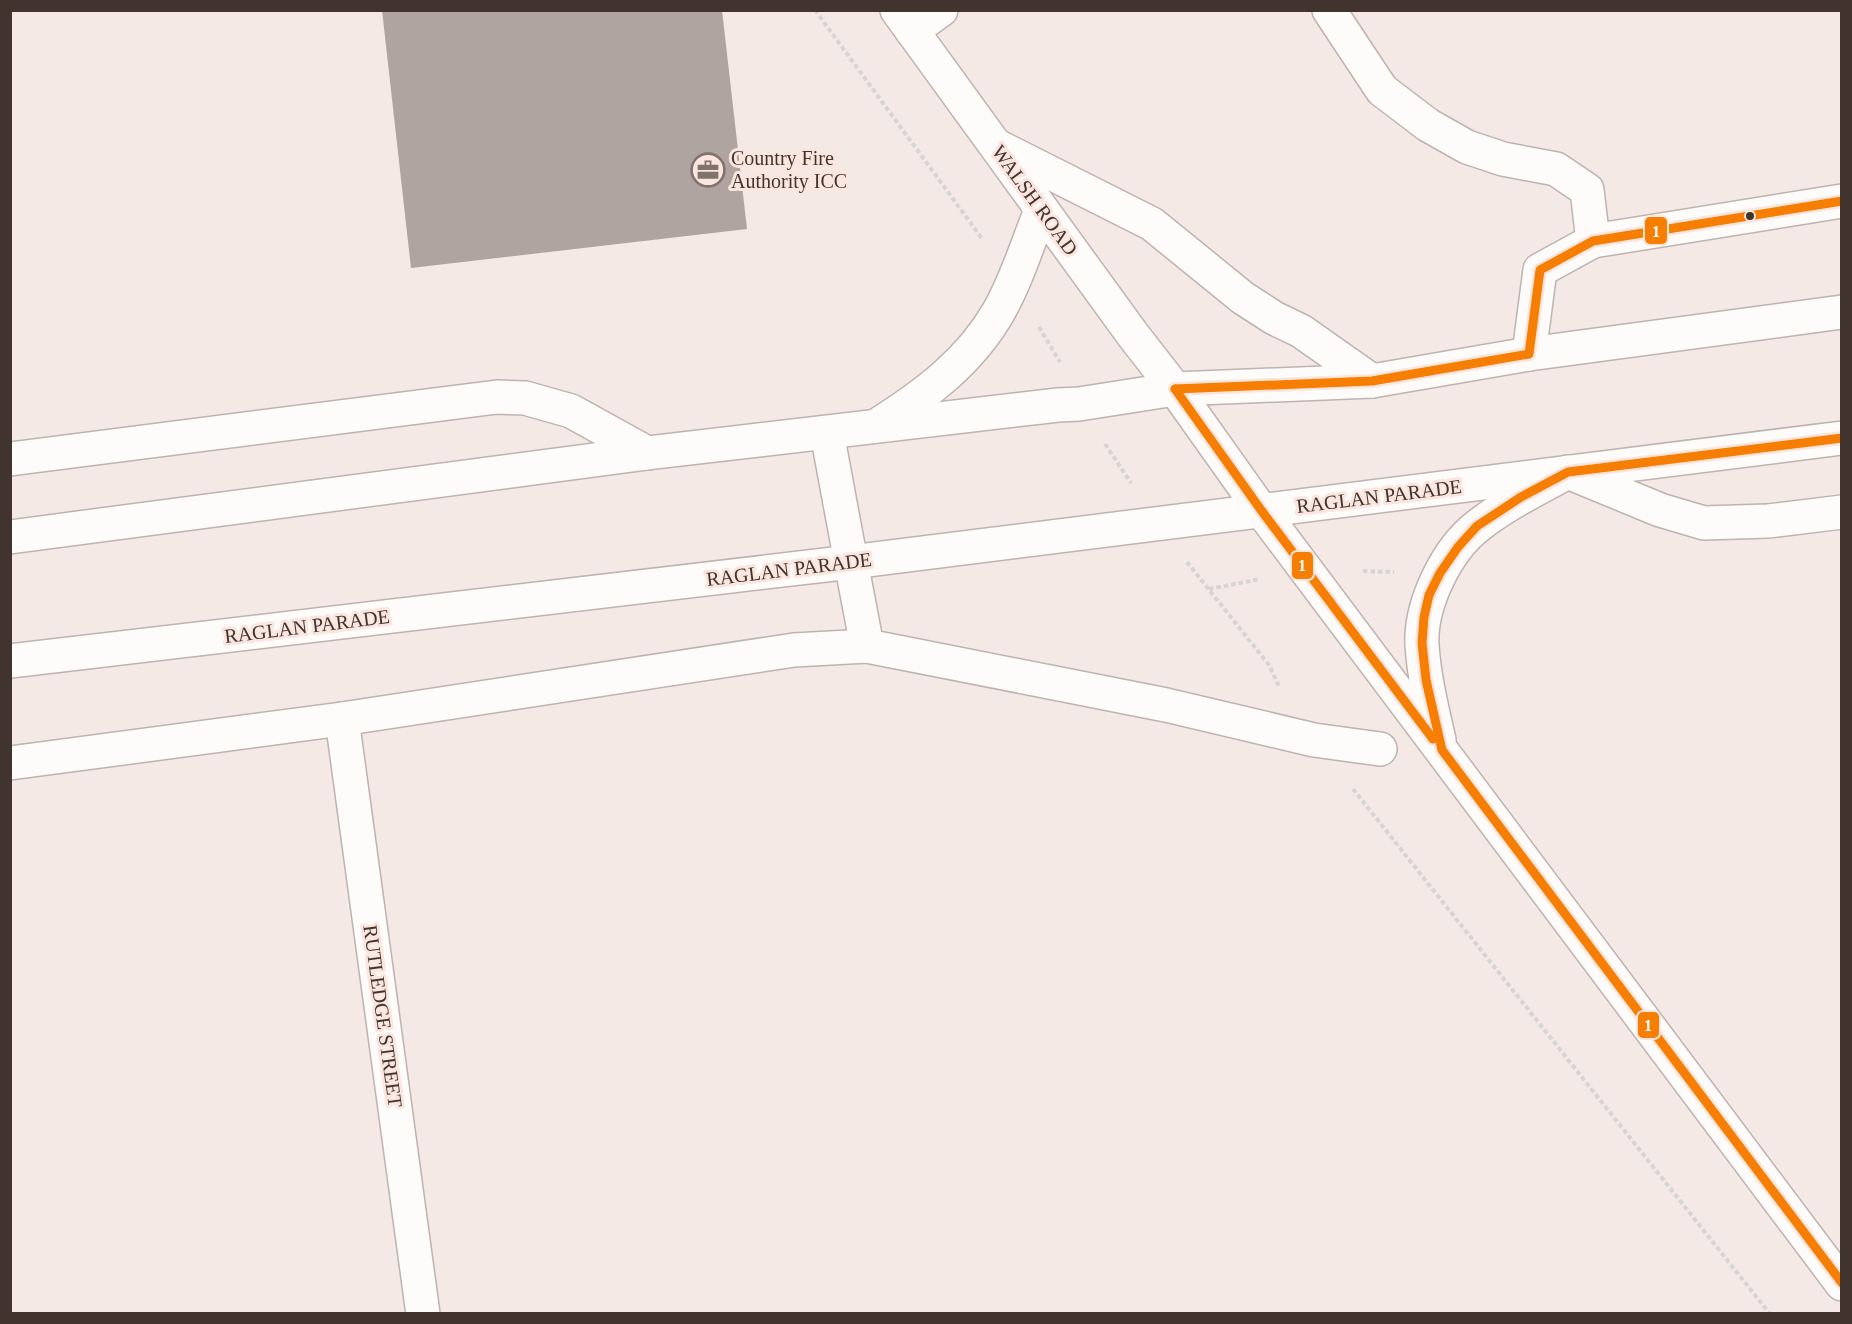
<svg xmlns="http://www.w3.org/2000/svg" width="1852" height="1324" viewBox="0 0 1852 1324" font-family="Georgia,serif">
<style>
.building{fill:#afa4a0}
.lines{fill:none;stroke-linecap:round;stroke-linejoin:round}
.minor-casing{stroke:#beb3af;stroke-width:36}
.major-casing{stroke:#beb3af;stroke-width:36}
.highway-casing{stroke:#beb3af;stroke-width:36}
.path{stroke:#d7d4d2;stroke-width:4;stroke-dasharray:4.5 3;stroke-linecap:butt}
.minor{stroke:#fdfcfb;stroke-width:33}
.major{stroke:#fdfcfb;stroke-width:33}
.highway{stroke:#fdfcfb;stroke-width:33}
.bus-1-casing{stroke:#fae6de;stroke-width:14}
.bus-1{stroke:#f67e02;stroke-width:9}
.bus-dot{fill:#41342f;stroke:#fae6de;stroke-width:2}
.labels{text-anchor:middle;stroke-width:6;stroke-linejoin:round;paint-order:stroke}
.poi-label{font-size:20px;fill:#41342f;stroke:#fae6de;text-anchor:start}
.street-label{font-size:20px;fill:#41342f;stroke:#fae6de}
.line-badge{stroke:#fae6de;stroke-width:2}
.badge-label{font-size:16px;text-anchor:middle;font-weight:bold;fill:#fff}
</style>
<rect width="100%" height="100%" fill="#f4e9e4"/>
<polygon class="building" points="382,10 722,10 747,229 411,268"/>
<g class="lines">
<defs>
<g id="minor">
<polyline points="897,10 1133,335 1175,389"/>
<polyline points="1329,10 1382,90 1428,125 1467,147 1503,159 1556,169 1587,190 1593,241"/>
<polyline points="912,31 941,10"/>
<polyline points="999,147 1152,224 1243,298 1274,318 1301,331 1372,381"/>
<polyline points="1529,354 1540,270 1593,241 1842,201"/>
<path d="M876,426C925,395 970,362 999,311C1017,279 1028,243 1041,210"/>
<polyline points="10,459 497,397 525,398 571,411 647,453"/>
<polyline points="1568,472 1660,510 1704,523 1768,521 1842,512"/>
<polyline points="851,562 867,646"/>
<polyline points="342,719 423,1314"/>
<polyline points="10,763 342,719 794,650 867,646 1166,705 1314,740 1380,749"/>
</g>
<g id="major">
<polyline points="1175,389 1261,510 1842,1284"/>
<path d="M1439,740C1432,709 1424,677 1422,645C1420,604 1447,549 1479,525C1506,504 1537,489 1566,473"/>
</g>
<g id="highway">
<polyline points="827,433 851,562"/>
<polyline points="10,537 647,453 1058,405 1079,404 1175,389 1372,381 1529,354 1842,312"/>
<polyline points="10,661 851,562 1842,438"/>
</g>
</defs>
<use href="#minor" class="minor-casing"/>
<use href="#major" class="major-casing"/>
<use href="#highway" class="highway-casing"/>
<g class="path">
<polyline points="815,10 983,240"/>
<polyline points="1039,327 1060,362"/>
<polyline points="1105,444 1131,483"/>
<polyline points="1187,562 1269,665 1279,686"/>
<polyline points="1363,571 1394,572"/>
<polyline points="1209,589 1260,579"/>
<polyline points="1353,789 1770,1314"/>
</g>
<use href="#minor" class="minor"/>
<use href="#major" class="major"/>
<use href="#highway" class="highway"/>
<defs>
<g id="bus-1">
<polyline points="1175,389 1261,510 1433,739"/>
<polyline points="1175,389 1372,381 1529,354 1540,270 1593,241 1842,201"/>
<polyline points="1842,438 1568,472 1521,497 1477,526 1458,547 1440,573 1429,595 1424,617 1422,643 1426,680 1442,750 1842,1283"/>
</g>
</defs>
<use href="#bus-1" class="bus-1-casing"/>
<use href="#bus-1" class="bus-1"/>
</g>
<defs>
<symbol id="office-ring" viewBox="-11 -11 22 22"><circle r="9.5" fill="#fae6de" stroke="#80736e" stroke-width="1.5"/><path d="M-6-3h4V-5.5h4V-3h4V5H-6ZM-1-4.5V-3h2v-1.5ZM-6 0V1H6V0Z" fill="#80736e"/></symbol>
</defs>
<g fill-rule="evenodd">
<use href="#office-ring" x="689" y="151" width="38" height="38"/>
</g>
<circle class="bus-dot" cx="1750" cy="216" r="5"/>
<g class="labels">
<g class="poi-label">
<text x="731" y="165">Country Fire<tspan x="731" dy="23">Authority ICC</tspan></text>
</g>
<g class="street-label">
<text transform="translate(1035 200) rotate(54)" y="7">WALSH ROAD</text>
<text transform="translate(1379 496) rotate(-7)" y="7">RAGLAN PARADE</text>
<text transform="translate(789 569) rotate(-7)" y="7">RAGLAN PARADE</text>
<text transform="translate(307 626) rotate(-7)" y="7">RAGLAN PARADE</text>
<text transform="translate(383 1016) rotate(82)" y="7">RUTLEDGE STREET</text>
</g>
</g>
<g class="line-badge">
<rect x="1644" y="216" width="24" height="29" rx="6" fill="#f67e02"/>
<rect x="1291" y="551" width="23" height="29" rx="6" fill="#f67e02"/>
<rect x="1637" y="1011" width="23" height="28" rx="6" fill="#f67e02"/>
</g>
<g class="badge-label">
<text x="1656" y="237">1</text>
<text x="1302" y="571">1</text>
<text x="1648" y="1031">1</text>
</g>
<rect width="1852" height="1324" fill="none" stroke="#41342f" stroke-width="24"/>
</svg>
